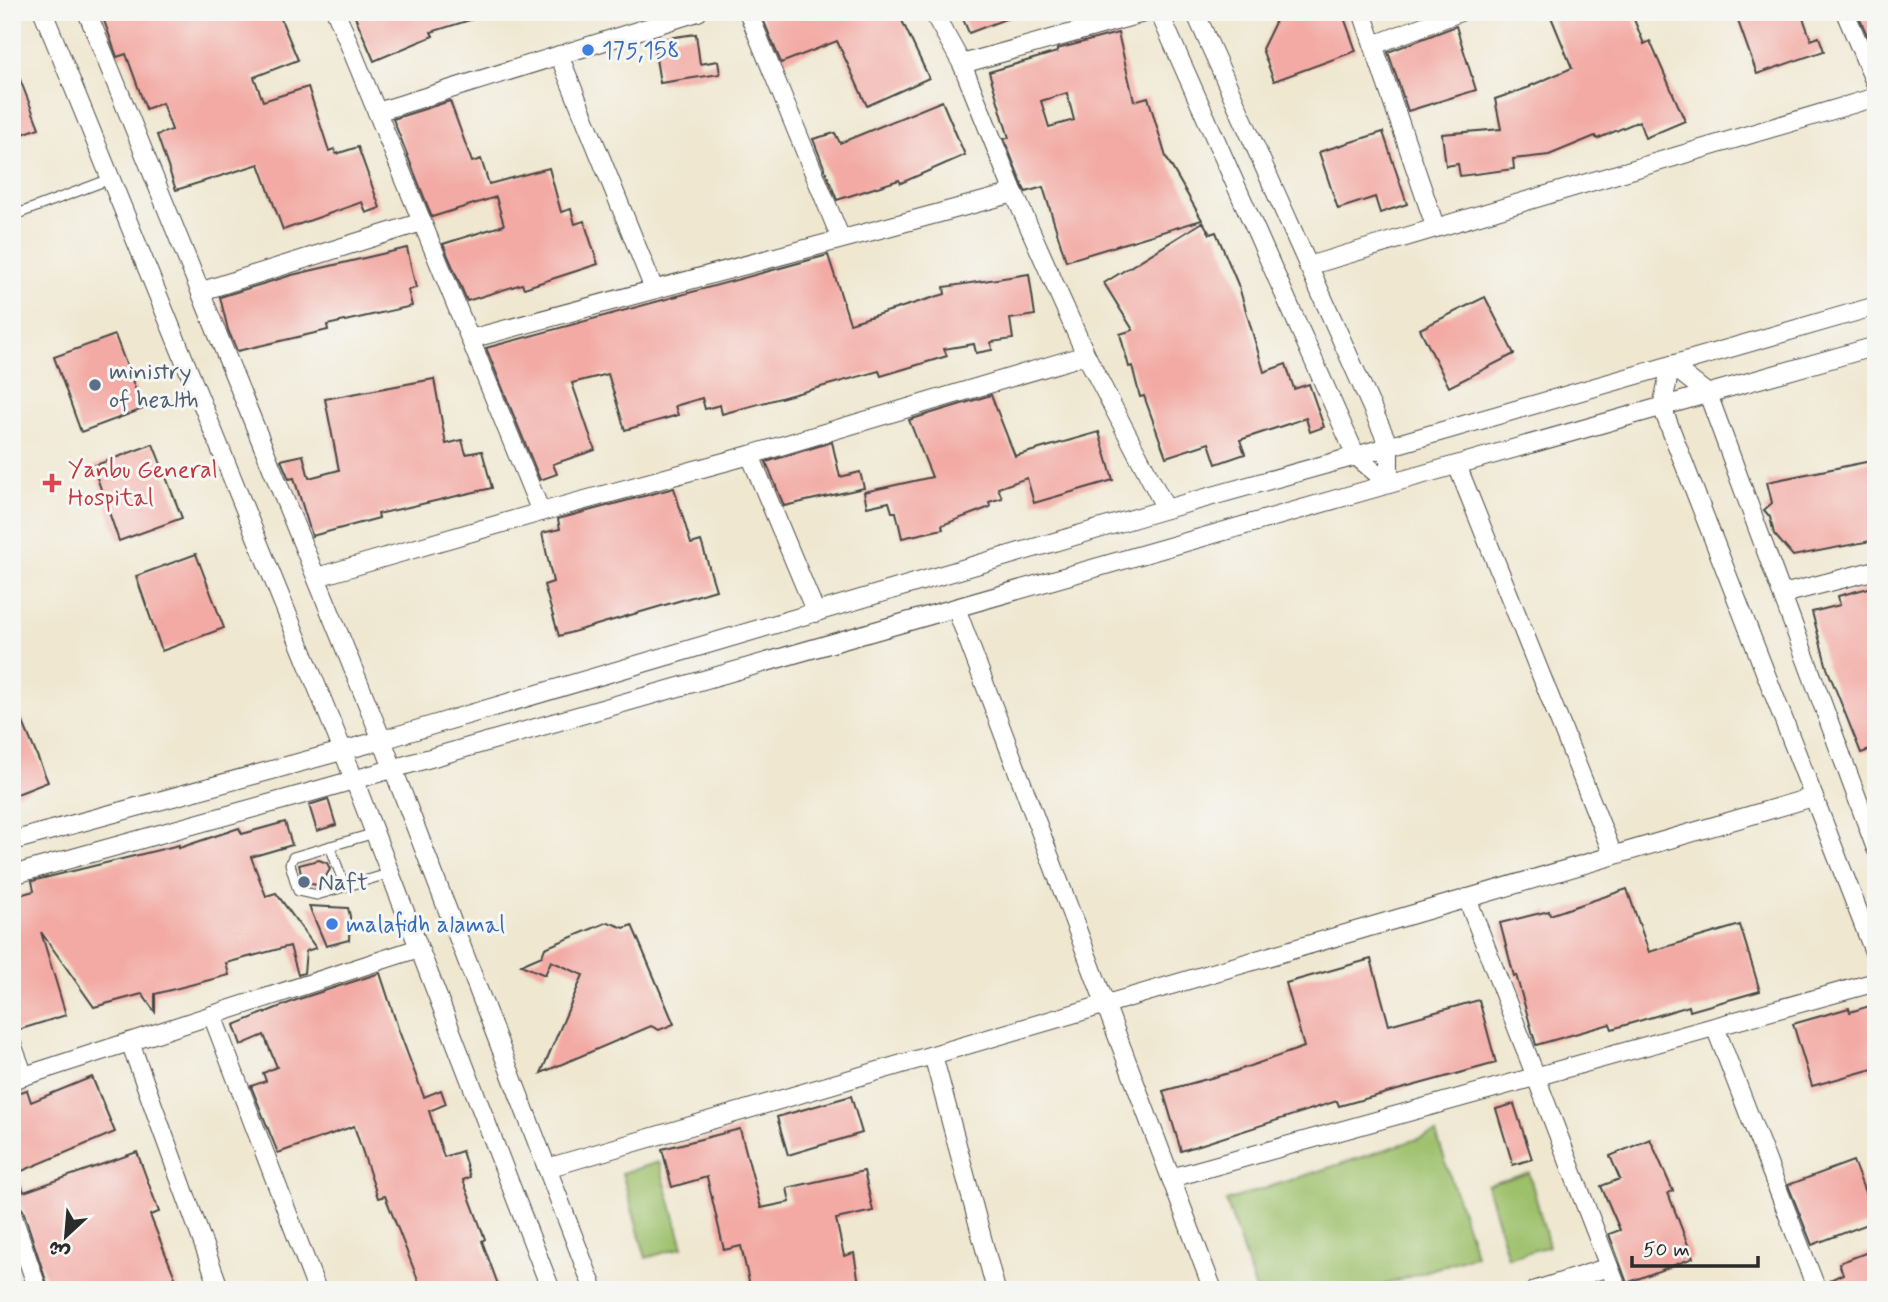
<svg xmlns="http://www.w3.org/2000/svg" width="1888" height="1302" viewBox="0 0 1888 1302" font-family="Mynerve,'Playpen Sans Arabic',sans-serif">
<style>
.green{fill:#9dc06a;stroke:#64764a;stroke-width:2}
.building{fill:#f3aaa4;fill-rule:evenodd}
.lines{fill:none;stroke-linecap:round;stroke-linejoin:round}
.service-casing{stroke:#484744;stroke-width:11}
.minor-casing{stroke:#484744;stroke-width:20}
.service{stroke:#fff;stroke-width:9}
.minor{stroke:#fff;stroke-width:18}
.shop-dot{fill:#3f7fe0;stroke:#f6f6f2;stroke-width:2.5}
.service-dot{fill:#5c6f8a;stroke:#f6f6f2;stroke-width:2.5}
.health-dot{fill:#e0444e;stroke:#f6f6f2;stroke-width:2.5}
.labels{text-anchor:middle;stroke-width:6;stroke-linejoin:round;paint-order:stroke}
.shop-label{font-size:24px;fill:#366cbe;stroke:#f6f6f2;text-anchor:start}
.service-label{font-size:24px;fill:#4e5e75;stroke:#f6f6f2;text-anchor:start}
.health-label{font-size:24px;fill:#be3a42;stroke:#f6f6f2;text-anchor:start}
</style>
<rect width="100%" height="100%" fill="#f6f6f2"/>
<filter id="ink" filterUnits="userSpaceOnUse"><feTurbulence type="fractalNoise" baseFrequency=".0143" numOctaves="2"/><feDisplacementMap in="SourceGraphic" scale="14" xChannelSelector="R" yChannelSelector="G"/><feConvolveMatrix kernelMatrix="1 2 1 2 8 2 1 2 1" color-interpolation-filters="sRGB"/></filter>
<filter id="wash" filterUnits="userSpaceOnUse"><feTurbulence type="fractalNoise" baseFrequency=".00686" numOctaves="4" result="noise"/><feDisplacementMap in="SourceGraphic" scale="28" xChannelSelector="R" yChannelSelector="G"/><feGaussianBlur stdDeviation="1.57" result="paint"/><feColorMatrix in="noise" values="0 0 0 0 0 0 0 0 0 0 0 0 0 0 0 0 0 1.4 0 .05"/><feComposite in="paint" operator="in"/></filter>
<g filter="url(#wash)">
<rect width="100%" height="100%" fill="#efe7d0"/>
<g class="green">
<polygon points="1436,1133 1476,1255 1369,1290 1256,1290 1226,1201"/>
<polygon points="659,1162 683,1247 646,1258 622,1173"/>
<polygon points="1529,1173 1549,1246 1508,1258 1487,1185"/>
</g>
<g id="blocks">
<g class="building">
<polygon points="101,12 278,12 298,60 254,77 263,101 308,87 329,151 334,149 336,154 358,147 380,208 366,213 362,202 283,230 259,164 176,190 157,135 172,130 162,103 146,109 126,54 117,57"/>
<polygon points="353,12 486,12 486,15 431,32 433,36 374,61"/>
<polygon points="760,12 898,12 929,78 867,106 837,41 781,63"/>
<polygon points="960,12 1020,12 1021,13 969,33"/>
<polygon points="1280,12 1342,12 1356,51 1274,81 1262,49"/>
<polygon points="1549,12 1631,12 1644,44 1650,41 1685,121 1645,138 1639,121 1597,139 1595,136 1549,155 1513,159 1514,169 1460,176 1458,164 1446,166 1442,134 1501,129 1495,99 1530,87 1530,86 1572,68"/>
<polygon points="1754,12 1801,12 1811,40 1819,37 1824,51 1757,74 1737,18"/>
<polygon points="1857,12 1876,12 1876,40 1870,42"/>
<polygon points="1456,26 1476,90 1408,111 1388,52"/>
<path d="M1118,33L1134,101L1148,97L1166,157L1202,220L1066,261L1043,187L1026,192L1024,189L1004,139L1009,138L989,72L1057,52V49ZM1067,93L1074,120L1049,127L1041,101Z"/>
<polygon points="696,34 700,64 718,61 720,74 660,83 653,40"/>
<polygon points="12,59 39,128 12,138"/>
<polygon points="450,101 472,162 481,159 489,184 549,168 561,212 571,209 575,224 584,221 598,264 524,288 522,284 467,301 443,244 504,225 496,197 432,217 393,119"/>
<polygon points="942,101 965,155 901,183 899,180 837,200 813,139 835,133 840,143"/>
<polygon points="1383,132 1407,204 1380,213 1375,197 1338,209 1319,152"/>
<polygon points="1203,222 1210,234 1216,232 1239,287 1264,372 1286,364 1294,389 1309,384 1324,427 1310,432 1306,418 1240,440 1245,454 1216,464 1209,443 1166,457 1144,396 1140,397 1132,366 1129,367 1120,334 1133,330 1104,283"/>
<polygon points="407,248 416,288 408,290 412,306 327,325 328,330 237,351 228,330 220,297 292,275"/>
<polygon points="828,255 850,323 945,294 944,287 1029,274 1035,315 1010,319 1013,339 991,342 992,350 976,353 974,344 944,349 947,356 881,376 879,371 722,414 720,405 705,409 702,398 675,406 678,415 625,430 608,374 572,383 595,450 553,464 557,474 540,480 486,348"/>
<polygon points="1485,297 1514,354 1449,387 1420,329"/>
<polygon points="115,335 143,409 81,432 54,357"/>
<polygon points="434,379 446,444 462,440 466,454 482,451 492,488 378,514 379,518 312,536 294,478 289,479 281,460 303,455 309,478 339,470 325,399"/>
<polygon points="991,395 1015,456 1099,432 1113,480 1034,503 1027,478 998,488 1002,498 989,502 990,507 942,525 943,529 902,538 896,512 892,512 889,502 867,507 864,492 932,477 909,420"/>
<polygon points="832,442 840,477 860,472 864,488 784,506 766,462"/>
<polygon points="153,444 182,518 119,541 93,466"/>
<polygon points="1876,460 1876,540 1793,556 1774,534 1770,517 1764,510 1772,503 1767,482"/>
<polygon points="674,488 691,544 701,541 716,590 559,636 544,585 553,582 542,533 560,529 558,519"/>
<polygon points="196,554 224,628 162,651 136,576"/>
<polygon points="1876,586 1876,748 1861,753 1827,668 1812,612 1840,605 1838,596"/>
<polygon points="12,696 48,782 12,796"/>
<polygon points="328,799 336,825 317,831 309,805"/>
<polygon points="285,822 292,845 251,857 266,896 276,893 316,948 306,951 304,973 298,975 290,946 226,963 229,975 155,994 155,1012 142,994 94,1007 41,932 66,1015 12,1032 12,897 34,891 32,881 179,845 179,848 239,828 242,834"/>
<polygon points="319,860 327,863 330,869 321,886 303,882 299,865"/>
<polygon points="1627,889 1649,952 1740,925 1760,991 1690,1011 1689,1006 1612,1029 1610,1024 1536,1045 1516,975 1514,976 1500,923 1549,911 1550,915"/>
<polygon points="309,906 348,908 350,916 349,940 326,946"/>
<polygon points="608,922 624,928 632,925 674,1024 659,1030 651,1026 541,1073 583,975 551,961 545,975 521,965 542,956 545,948"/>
<polygon points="1371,959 1389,1025 1479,1000 1496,1063 1339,1106 1337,1101 1181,1151 1163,1091 1233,1072 1304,1047 1286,983"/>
<polygon points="380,973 399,1031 424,1097 441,1090 446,1104 429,1111 444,1157 462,1151 470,1177 463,1180 485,1239 482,1241 500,1290 422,1290 385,1196 378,1198 354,1126 278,1153 251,1086 266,1081 263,1073 277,1067 264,1035 241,1045 234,1025 299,999"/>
<polygon points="1876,1004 1876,1021 1870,1023 1876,1042 1876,1068 1812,1086 1793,1024 1849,1008 1850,1012"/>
<polygon points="92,1077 115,1132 17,1173 24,1192 137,1152 159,1212 150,1215 180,1290 49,1290 23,1210 19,1205 12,1203 12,1094 27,1090 31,1102"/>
<polygon points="851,1096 862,1133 788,1155 777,1117"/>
<polygon points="1514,1104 1532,1159 1513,1165 1496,1109"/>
<polygon points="740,1129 761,1208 790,1202 787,1188 864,1171 873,1211 836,1219 844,1256 854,1253 860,1290 751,1290 741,1246 724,1250 707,1177 672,1187 662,1149"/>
<polygon points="1650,1139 1673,1191 1668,1193 1693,1258 1627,1283 1609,1234 1620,1230 1601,1186 1620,1179 1610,1156"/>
<polygon points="1853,1161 1876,1221 1812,1245 1788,1185"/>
<polygon points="1876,1249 1876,1290 1834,1290 1830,1280 1843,1274 1839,1263"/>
</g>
</g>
</g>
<g filter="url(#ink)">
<use href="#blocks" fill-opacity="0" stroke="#484744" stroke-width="2"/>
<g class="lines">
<defs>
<g id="service">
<polyline points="12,216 110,179"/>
<polyline points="375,833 293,857 290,864 298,891 317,895 391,873"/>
<polyline points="330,846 345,887"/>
</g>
<g id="minor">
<polyline points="43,12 343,751 551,1290"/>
<polyline points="87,12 382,740 1166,509 1356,456 1876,306"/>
<polyline points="336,12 541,512"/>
<polyline points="748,12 841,239"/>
<polyline points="933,12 962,64 1014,193 1086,355 1166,509"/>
<polyline points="1159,12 1356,456 1389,484 1876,346"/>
<polyline points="1362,12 1435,226"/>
<polyline points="1845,12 1876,85"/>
<polyline points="1374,45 1460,12"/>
<polyline points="559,55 654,289"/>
<polyline points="962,64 1147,12"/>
<polyline points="377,112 698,12"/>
<polyline points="1308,266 1876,97"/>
<polyline points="202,291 422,222"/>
<polyline points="470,339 1014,193"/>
<polyline points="750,455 816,613"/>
<polyline points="1457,465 1613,855"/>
<polyline points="317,577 541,512 750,455 1086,355"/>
<polyline points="1783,594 1876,570"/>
<polyline points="956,608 1213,1290"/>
<polyline points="12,841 382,740 594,1290"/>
<polyline points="1876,849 1708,394 1671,365 1662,407 1876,957"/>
<polyline points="12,875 308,793 1389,484 1389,446 1195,12"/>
<polyline points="1467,898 1618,1290"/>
<polyline points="212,1015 317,1290"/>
<polyline points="1715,1027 1817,1290"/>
<polyline points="130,1042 220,1290"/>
<polyline points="12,1044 24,1076"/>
<polyline points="933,1055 996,1290"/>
<polyline points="12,1080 419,948"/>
<polyline points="547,1168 1813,797"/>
<polyline points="1171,1178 1876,982"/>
<polyline points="12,1214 38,1290"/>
<polyline points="1536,1290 1609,1267"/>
</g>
</defs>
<use href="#service" class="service-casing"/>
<use href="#minor" class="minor-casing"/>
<use href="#service" class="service"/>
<use href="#minor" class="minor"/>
</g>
</g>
<g class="shop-dot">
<circle cx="588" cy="50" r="7"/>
<circle cx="332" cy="924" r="7"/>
</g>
<g class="service-dot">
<circle cx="95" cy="385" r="7"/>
<circle cx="304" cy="882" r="7"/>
</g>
<path class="health-dot" d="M48.5 472.5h7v7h7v7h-7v7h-7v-7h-7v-7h7z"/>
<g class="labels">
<g class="shop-label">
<text x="602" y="58">175,158</text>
<text x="346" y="932">malafidh alamal</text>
</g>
<g class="service-label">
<text x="109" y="379">ministry<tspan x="109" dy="28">of health</tspan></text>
<text x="318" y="890">Naft</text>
</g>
<g class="health-label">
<text x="68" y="477">Yanbu General<tspan x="68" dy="28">Hospital</tspan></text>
</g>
</g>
<rect width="1888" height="1302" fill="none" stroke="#f6f6f2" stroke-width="42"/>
<g transform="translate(66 1236) rotate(206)" stroke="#f6f6f2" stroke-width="5" paint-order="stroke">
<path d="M0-5L12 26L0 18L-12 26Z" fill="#2b2b2b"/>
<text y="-10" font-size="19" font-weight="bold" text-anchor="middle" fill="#2b2b2b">ش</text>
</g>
<path d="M1632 1256v10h126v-10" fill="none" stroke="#2b2b2b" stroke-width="3.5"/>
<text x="1643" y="1256" font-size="21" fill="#2b2b2b" stroke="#f6f6f2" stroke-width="5" paint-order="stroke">50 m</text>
</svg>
